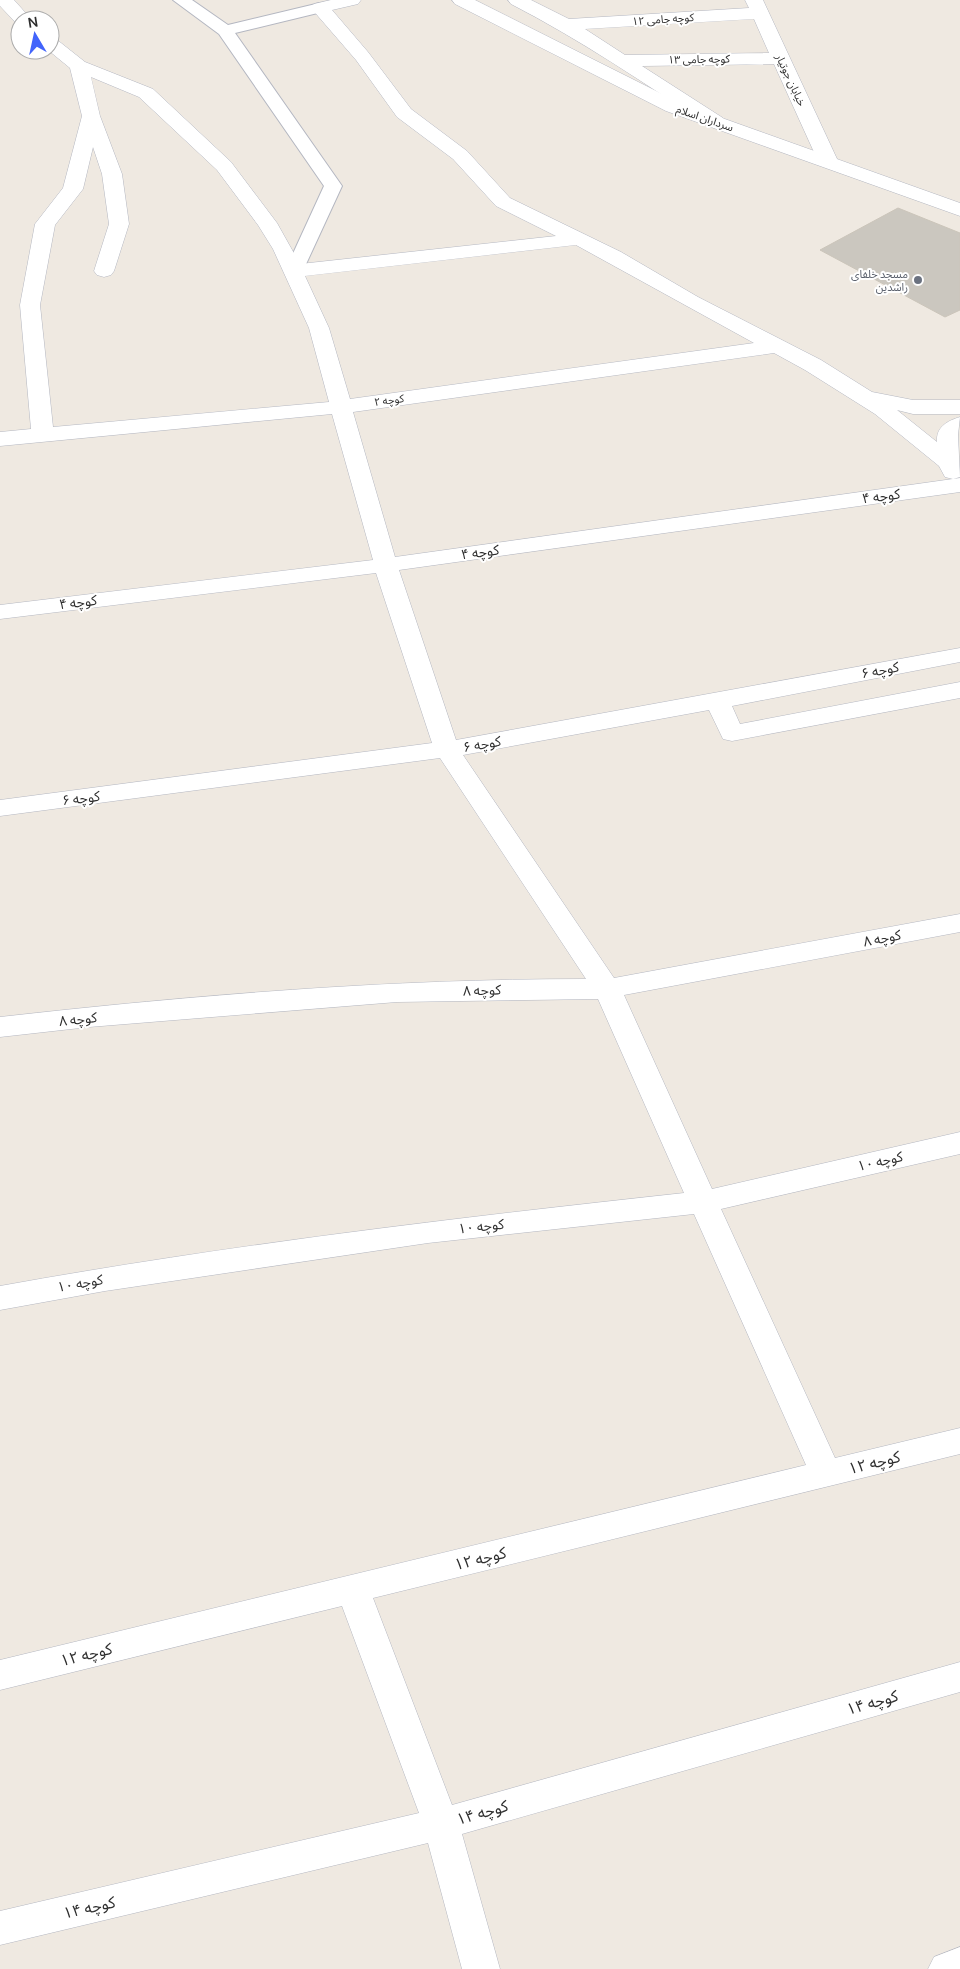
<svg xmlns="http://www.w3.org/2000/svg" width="960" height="1969" viewBox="0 0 960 1969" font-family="Manrope,'Noto Sans Arabic',sans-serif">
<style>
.building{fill:#cbc7bf;stroke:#cbc5ba}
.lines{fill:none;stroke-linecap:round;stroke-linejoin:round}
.service-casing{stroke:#b4b7c1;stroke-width:2}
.minor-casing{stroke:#b4b7c1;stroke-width:1}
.tertiary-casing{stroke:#b4b7c1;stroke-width:1}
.service{fill:#fff;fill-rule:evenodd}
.minor{fill:#fff;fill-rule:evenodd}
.tertiary{fill:#fff;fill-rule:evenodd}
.worship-dot{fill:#6b7280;stroke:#fff;stroke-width:2}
.labels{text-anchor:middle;stroke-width:4;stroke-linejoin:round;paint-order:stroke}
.far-street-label{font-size:11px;fill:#2e2e2e;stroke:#fff}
.far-worship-label{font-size:11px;fill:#5b616d;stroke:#fff;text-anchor:end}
.street-label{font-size:14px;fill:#2e2e2e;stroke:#fff}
.near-street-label{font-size:16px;fill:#2e2e2e;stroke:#fff}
</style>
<rect width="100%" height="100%" fill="#efe9e1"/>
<polygon class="building" points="898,208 960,233 960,310 945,317 820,250"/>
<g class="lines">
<defs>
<polygon id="service" points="173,0 192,0 228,25 320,3 328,8 326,11 235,33 342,186 301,275 287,275 285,271 324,186 219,34"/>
<g id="minor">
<polygon points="0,0 14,0 32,20 20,20 20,25 17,24 0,6"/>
<path d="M331,0H361L358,4L332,10L368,52L411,109L467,151L510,198L621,252L698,297L821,360L872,392L913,400H960V414H913L897,410L937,442C936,427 947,421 960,417L958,435L960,477L953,479L945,477L939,466L875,414L805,370L774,353L353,412L395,557L960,478V492L399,570L456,740L960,648V662L732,706L740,724L960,682V698L732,741L723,739L709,710L463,755L614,978L960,914V932L624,995L712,1189L960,1132V1154L721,1209L835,1458L960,1428V1454L373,1598L452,1805L960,1662V1692L462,1834L500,1969H462L428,1843L0,1945V1911L419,1813L342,1606L0,1690V1660L806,1465L694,1214L428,1243L105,1291L0,1310V1286C227,1245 455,1218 684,1193L598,999L397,1002L89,1027L0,1037V1017C195,995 390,979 586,979L440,758L0,816V800L432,743L376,573L0,619V605L373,560L332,414L0,446V432L31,429L20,305L35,224L63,188L82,116L70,68L48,50H50V38L56,39L85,62L153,89L231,162L277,223L300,264L556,236L496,206L453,159L397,117L356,60L311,8L314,4ZM91,77L139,97L217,170L258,225L273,249L309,328L329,402L53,427L40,305L55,225L83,189L93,147L102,174L109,224L94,271L97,275L104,277L111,275L114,271L129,224L122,174L100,116ZM576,245L754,343L350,399L329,328L305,276Z"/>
<path d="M508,0H531L569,19L749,8L745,0H763L838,161L835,165H821L818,161L774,64L642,66L723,118L725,122L723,126H709C644,83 581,40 511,4ZM754,19L769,53L625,55L585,29Z"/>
<polygon points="960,1947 960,1969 928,1969 934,1957"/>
</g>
<polygon id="tertiary" points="452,0 475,0 680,103 960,203 960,216 666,111 455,4"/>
</defs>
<use href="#service" class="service-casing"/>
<use href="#minor" class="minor-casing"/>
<use href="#tertiary" class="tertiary-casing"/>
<use href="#service" class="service"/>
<use href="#minor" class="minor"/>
<use href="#tertiary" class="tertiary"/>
</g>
<circle class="worship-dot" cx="918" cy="280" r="5"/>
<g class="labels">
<g class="far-street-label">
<text transform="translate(663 19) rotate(-4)" y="4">کوچه جامی ۱۲</text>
<text transform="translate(699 59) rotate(-1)" y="4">کوچه جامی ۱۳</text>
<text transform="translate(791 80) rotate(65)" y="4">خیابان جوتیار</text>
<text transform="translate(705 118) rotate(19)" y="4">سرداران اسلام</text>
<text transform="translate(389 400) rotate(-8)" y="4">کوچه ۲</text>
</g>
<g class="far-worship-label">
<text x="908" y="278">مسجد خلفای<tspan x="908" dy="13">راشدین</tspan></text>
</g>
<g class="street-label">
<text transform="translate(881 496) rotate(-8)" y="5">کوچه ۴</text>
<text transform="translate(480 552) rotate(-8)" y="5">کوچه ۴</text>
<text transform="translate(78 602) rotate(-7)" y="5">کوچه ۴</text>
<text transform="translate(880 670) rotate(-11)" y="5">کوچه ۶</text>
<text transform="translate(482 744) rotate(-10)" y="5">کوچه ۶</text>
<text transform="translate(81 798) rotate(-7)" y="5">کوچه ۶</text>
<text transform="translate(882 938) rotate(-11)" y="5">کوچه ۸</text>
<text transform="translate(482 990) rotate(-2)" y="5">کوچه ۸</text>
<text transform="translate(78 1019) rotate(-6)" y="5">کوچه ۸</text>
<text transform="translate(880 1161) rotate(-13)" y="5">کوچه ۱۰</text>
<text transform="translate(481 1226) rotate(-6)" y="5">کوچه ۱۰</text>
<text transform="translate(80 1283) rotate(-10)" y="5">کوچه ۱۰</text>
</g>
<g class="near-street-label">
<text transform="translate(874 1462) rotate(-14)" y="6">کوچه ۱۲</text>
<text transform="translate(480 1558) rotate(-14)" y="6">کوچه ۱۲</text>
<text transform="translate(86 1654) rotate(-14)" y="6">کوچه ۱۲</text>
<text transform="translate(872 1702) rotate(-16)" y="6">کوچه ۱۴</text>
<text transform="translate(482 1812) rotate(-16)" y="6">کوچه ۱۴</text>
<text transform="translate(89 1907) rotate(-13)" y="6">کوچه ۱۴</text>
</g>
</g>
<g transform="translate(35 35) rotate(351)"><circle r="24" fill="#ffffff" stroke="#ababab"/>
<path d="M0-4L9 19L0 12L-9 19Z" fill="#4264fb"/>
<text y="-8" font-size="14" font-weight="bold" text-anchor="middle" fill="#2e2e2e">N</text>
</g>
</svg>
